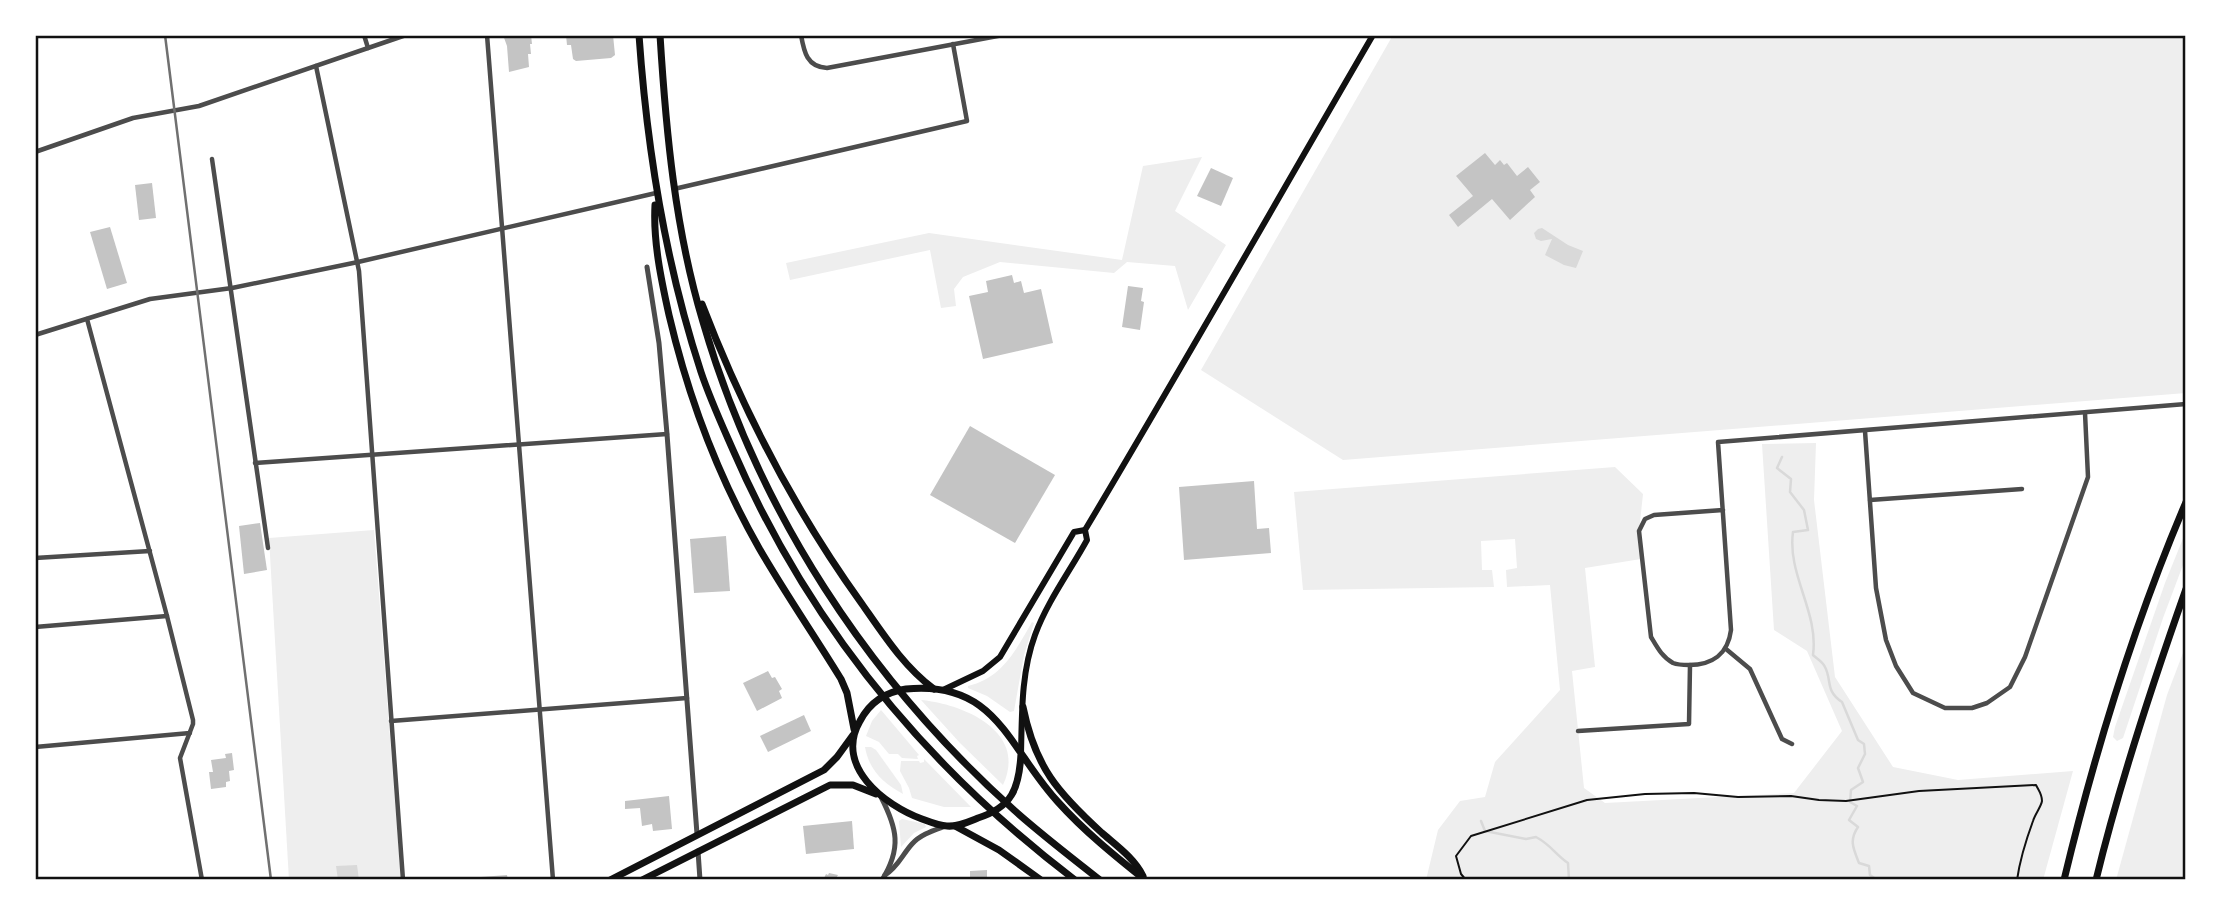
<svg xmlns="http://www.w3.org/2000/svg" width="2221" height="915" viewBox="0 0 2221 915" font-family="Poppins,sans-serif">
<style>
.green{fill:#eee}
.water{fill:#d9d9d9}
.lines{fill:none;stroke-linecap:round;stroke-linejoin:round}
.stream{stroke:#d9d9d9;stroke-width:2.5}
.building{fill:#c4c4c4}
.path{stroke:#111;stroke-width:2}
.minor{stroke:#4c4c4c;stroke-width:4.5}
.tertiary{stroke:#4c4c4c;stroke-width:5}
.secondary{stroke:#111;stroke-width:6}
.trunk{stroke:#111;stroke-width:7}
.rail{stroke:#707070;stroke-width:2.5}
.neatline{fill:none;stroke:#111;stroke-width:2.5}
</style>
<rect width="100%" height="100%" fill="#fff"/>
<g class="green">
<polygon points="1393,35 2186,35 2186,393 1343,460 1201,370"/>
<polygon points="1202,157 1175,211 1226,245 1188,310 1175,266 1127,262 1114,273 1000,262 963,277 954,289 956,306 941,308 930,250 790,280 786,263 929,233 1122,260 1143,166"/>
<polygon points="1816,443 1814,500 1835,677 1893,767 1958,780 2073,771 2043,880 1426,880 1438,830 1460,801 1485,797 1495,762 1560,690 1550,585 1507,587 1506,570 1517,568 1515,539 1481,541 1482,570 1492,570 1494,587 1303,590 1294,492 1615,467 1643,494 1640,522 1641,559 1585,568 1595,667 1572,671 1584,788 1605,803 1794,793 1842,731 1807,651 1774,630 1762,444"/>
<polygon points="374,530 401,880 289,880 269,538"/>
<polygon points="2186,531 2186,557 2163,618 2123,738 2117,741 2113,737 2115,727 2165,583"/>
<path d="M1032,622L1034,623L1024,655L1014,711L1010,712L987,696L968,688V686C1002,678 1016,650 1032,622Z"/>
<polygon points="2186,645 2186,880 2116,880 2167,695"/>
<path d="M921,700C963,704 1028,731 1003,785L960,743Z"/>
<polygon points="881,710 919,755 917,756 918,759 902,758 898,754 889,754 879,742 866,736 872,721"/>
<path d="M865,747H871L876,750L901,785L903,794C883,783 869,770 865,747Z"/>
<polygon points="924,759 971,807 944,807 912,798 909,788 900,771 901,761 919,761 920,763 924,762"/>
<polygon points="902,819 925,824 926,827 914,833 901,847 899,821"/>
</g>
<g class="water">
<polygon points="1542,228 1568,245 1583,251 1576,268 1564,265 1545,255 1552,239 1541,241 1536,239 1534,233 1538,229"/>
<polygon points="357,865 359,880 338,880 336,866"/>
</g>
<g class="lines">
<g class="stream">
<path d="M1782,457L1777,468L1791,479L1790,492L1804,510L1808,530L1793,532C1787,575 1819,612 1813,655C1816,658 1823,662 1825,667C1832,680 1825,691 1842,702L1858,740L1864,744L1865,754L1858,768L1863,782L1851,790L1850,802L1857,806L1849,820L1858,827C1849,840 1853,848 1859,863L1869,866L1870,875L1877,880"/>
<path d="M1481,821L1485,831L1526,839L1536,837C1551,845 1555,854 1568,863L1569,880"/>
</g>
</g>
<g class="building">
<polygon points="503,35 531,35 532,44 530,44 531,54 528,54 529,67 509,72 507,46"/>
<polygon points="566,35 613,35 615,55 611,58 576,61 573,59 571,45 567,45"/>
<polygon points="1485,153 1495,165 1500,160 1504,165 1507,163 1517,176 1528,167 1540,182 1530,190 1535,197 1510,220 1492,199 1458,227 1449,215 1473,196 1456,176"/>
<polygon points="1211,168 1233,178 1221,206 1197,196"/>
<polygon points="152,183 156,218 139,220 135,185"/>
<polygon points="110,227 127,283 107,289 90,232"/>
<polygon points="1012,275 1014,283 1021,281 1024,293 1041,289 1053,343 983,359 969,296 988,292 986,281"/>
<polygon points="1128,286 1143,288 1141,301 1144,302 1140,330 1122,327"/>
<polygon points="970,426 1055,475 1015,543 930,495"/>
<polygon points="1254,481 1257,529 1269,528 1271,553 1184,560 1179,487"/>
<polygon points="260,523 267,570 244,574 239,526"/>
<polygon points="726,536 730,591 694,593 690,539"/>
<polygon points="768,671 772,678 775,677 782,689 779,691 782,698 757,711 743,683"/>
<polygon points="804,715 811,731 768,752 760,736"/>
<polygon points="232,753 234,770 229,771 230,781 226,782 226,787 211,789 209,772 213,772 211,760 226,758 225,754"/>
<polygon points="669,796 672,829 653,831 652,824 642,826 640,808 625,809 625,801"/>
<polygon points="852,821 854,849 806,854 803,826"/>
<polygon points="987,870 987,880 970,880 970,871"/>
<polygon points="829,873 838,875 835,880 823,880 826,874 828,875"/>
<polygon points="507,875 508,880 481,880 481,877"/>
</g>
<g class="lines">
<path class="path" d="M1466,880L1461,874L1456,856L1471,836L1587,800L1645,794L1694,793L1738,797L1791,796L1819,800L1846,801L1919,791L2036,785C2039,791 2042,794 2042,801C2041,807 2035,814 2033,821C2026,840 2020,859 2017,880"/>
<g class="minor">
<polyline points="364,35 368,48"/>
<polyline points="487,35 553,880"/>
<path d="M801,35C804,52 807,67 827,68L1003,35"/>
<polyline points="316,66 359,271 403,880"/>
<polyline points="35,152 133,118 199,106 406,35"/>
<polyline points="212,159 268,548"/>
<polyline points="674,189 967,121 953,44"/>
<polyline points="87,319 167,616 193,720 193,724 180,758 202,880"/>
<polyline points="35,335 150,299 232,288 358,262 656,193"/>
<polyline points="1865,431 1876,588 1886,640 1896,666 1913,693 1945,708 1972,708 1987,703 2010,687 2025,657 2088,477 2085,413"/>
<polyline points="255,463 667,434"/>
<polyline points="1870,500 2022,489"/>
<path d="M1723,510L1654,515L1645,519L1639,531L1651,637C1657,647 1662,657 1673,663C1678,665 1683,665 1689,665C1712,665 1728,654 1731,630L1718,442L2186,404"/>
<polyline points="35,558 150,551"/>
<polyline points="35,627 167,616"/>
<polyline points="1726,649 1750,669 1782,739 1792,744"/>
<polyline points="391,721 687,698"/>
<polyline points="1578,731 1689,724 1690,665"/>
<polyline points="35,747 190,733"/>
</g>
<g class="tertiary">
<polyline points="647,267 659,343 667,434 697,834"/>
<path d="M881,797C897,828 902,848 882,880"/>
<polyline points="698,851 700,880"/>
<path d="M885,875C898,867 902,855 912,844C920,835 932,831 943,827"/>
</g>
<g class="secondary">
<polyline points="943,690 983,671 1000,657 1074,532 1085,530"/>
<path d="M1021,754C1022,714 1021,673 1035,635C1047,602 1070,571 1087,540L1085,530C1183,366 1277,200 1373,35"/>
</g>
<g class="trunk">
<path d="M639,35C647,150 665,262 701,372C710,399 722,425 733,450C808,623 925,766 1075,880"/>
<path d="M660,35C666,132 675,229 703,322C758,511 868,679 1014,810C1042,835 1071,857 1100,880"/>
<path d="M655,205C653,241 661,279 669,315C688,396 718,476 759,548C785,593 814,635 841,679L847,693L854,729"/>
<path d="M702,304C743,411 795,511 862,604C883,634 904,667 934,689"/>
<path d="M1023,707C1035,767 1058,793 1102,833C1117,846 1134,858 1143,876"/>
<path d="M1021,754C1019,789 1012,807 978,818C968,822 957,827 947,826C939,826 930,822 922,819C884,805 834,766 860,721C870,702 885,692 906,689C997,680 1008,748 1058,802C1084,831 1115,856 1145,880"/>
<polyline points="955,826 999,850 1041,880"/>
<polyline points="610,880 824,770 837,757 853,735"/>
<polyline points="642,880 830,785 853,785 876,794"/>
<path d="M2064,880C2095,751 2134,624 2186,502"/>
<path d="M2096,880C2120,781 2152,685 2186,589"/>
</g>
<polyline class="rail" points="165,35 271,880"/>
</g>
<rect width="2221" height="915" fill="none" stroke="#ffffff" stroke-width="74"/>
<rect x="37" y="37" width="2147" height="841" class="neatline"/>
</svg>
